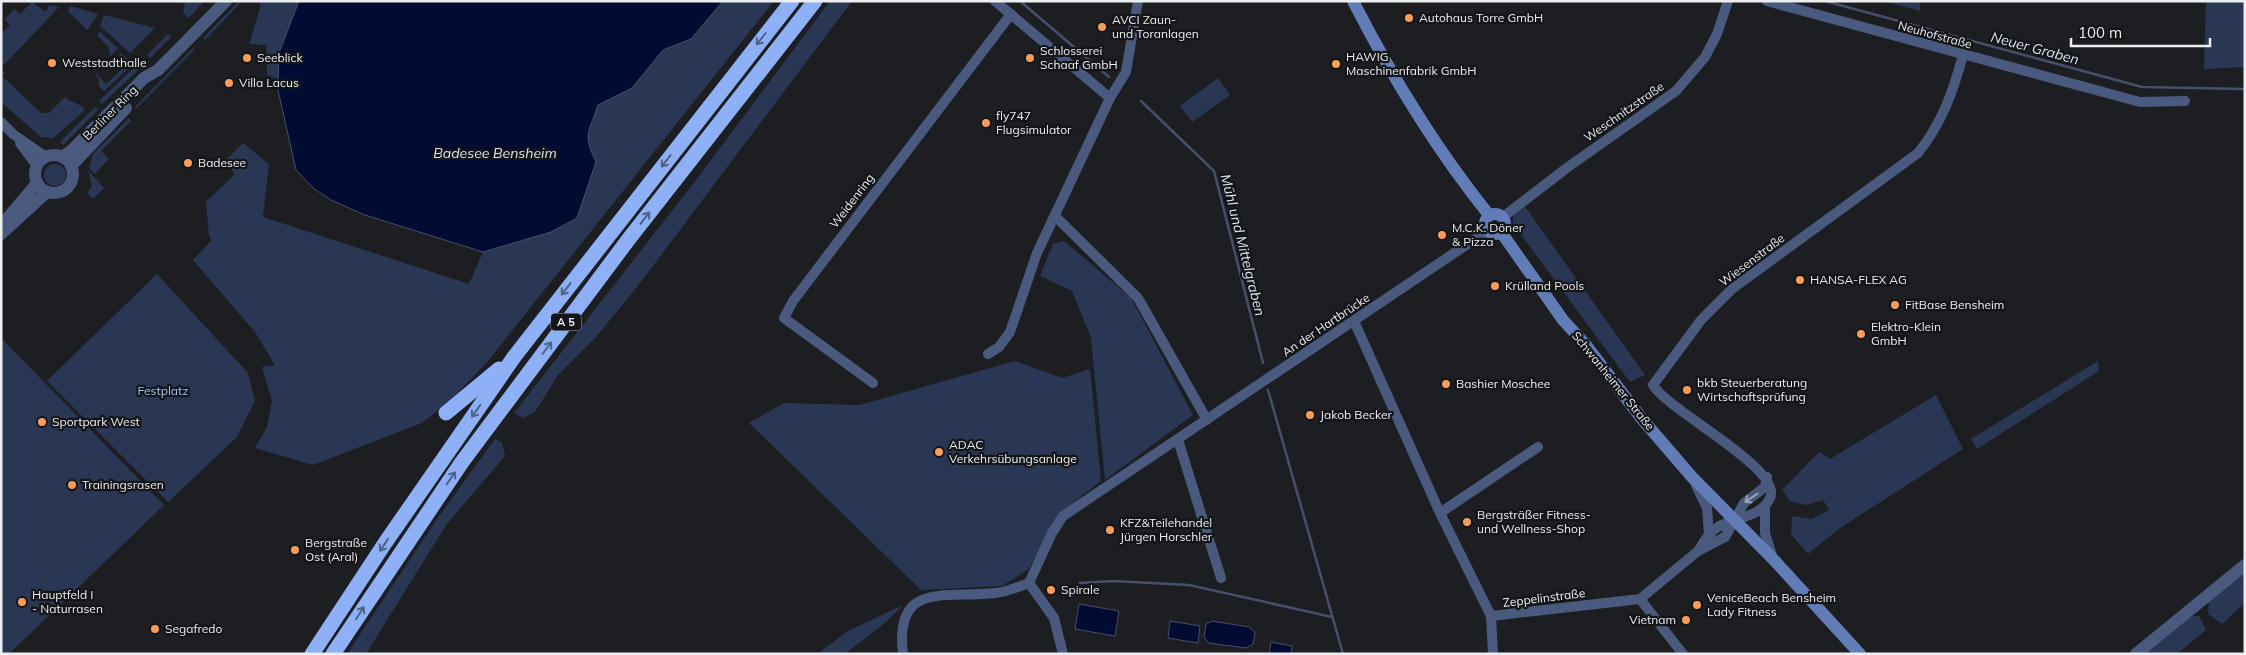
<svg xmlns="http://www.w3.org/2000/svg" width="2246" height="655" viewBox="0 0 2246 655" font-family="Mulish,sans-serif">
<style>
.green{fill:#2a3754}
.water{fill:#020b31;stroke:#484f6a}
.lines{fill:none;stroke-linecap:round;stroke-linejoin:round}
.stream{stroke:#484f6a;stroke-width:2.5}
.minor{stroke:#495a7e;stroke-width:10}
.tertiary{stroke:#495a7e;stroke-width:12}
.secondary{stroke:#617cb6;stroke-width:12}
.motorway{stroke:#8db0f7;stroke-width:15}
.oneway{stroke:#506288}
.oneway2{stroke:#9ba4b7}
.poi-dot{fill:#fd9c57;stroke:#131518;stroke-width:2}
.labels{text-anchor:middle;stroke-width:4.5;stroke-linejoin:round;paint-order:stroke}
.shield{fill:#131518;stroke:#acadaf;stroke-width:1}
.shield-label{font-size:11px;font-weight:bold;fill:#edeef0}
.poi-label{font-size:12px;fill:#edeef0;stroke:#131518;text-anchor:start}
.street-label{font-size:12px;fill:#edeef0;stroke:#131518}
.park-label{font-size:12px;fill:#a7c3fc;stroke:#131518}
.water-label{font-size:14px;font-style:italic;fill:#dce4f2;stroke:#131518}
</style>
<rect width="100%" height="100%" fill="#1c1e21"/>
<g class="green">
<polygon points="171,1 204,1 189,18 183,13 185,4"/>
<polygon points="239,1 242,1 205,40 203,38"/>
<polygon points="257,1 299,1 279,53 280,80 267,75 266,45 249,44 261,5"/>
<path d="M723,1H774L488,361L451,400L422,423L313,465L255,448L267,427L272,401L262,367L275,365L255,332L193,260L212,240L209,236L206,202L235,174L224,162L243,143L269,164L263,217L469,284L483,252L551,232L596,162C582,133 589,133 598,105L632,88L663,50L691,39Z"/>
<polygon points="830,1 852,1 637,287 596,337 558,375 535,412 523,418 514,413 696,180"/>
<polygon points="1884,1 1920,1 1920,11"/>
<polygon points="2206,1 2245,1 2245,67 2204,69"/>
<polygon points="32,2 46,12 49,5 59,7 1,68 1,34 10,25 5,19 14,9 20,14"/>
<polygon points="70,6 98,14 87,30 68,11"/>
<polygon points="104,15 155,28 130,53 100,26"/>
<polygon points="100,32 118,48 110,56 109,48 97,35"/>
<polygon points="168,34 171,37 150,58 147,55"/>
<polygon points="193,48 194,50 137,108 135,107"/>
<polygon points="121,53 133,64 104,91 99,86 99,79 95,74 96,73 106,84 126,65 118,57"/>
<polygon points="144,58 147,62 102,104 99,101"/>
<path d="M1,70L5,73L2,76L41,113H49L65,97C72,104 79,102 85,110L53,138L41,137L1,102Z"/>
<polygon points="1218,78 1230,95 1192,122 1180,106"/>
<polygon points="95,107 98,110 63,145 60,142"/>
<polygon points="129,118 131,121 101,151 109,159 95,174 89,168 93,154"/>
<circle cx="55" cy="175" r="11"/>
<polygon points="88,170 104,188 93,199 87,193 92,186"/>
<polygon points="1524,205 1645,375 1630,382 1513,224 1513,217"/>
<polygon points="1064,241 1131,298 1193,415 1105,480 1091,338 1072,291 1040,276 1053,244"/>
<polygon points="157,274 248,373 255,401 237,437 168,502 47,381"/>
<polygon points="1,338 164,505 9,654 1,654"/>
<polygon points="1015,361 1062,378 1090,369 1101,481 1061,512 1029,569 1002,586 921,590 749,423 784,403 859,405"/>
<polygon points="2098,361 2099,371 1977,449 1971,439"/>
<polygon points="1936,395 1963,449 1840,528 1808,554 1791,534 1792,516 1812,519 1829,510 1823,500 1806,505 1790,501 1782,490 1819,452 1830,459"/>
<polygon points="495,439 502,443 505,456 446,525 366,654 347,654 437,519"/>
<polygon points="2245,571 2245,602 2222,624 2208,614 2209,601"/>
<polygon points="903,605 886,622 845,654 817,654 848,631"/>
<polygon points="2192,616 2199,616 2206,630 2177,654 2145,654"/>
</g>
<g class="water">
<path d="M299,1H723L691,39L663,50L632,88L598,105C589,133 582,133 596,162L577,218L551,232L483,252L365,215L331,200L313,188L296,170L278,90L279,53Z"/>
<polygon points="1079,604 1119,611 1115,636 1075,629"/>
<polygon points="1170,621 1200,626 1198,643 1168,638"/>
<polygon points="1212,621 1249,627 1255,632 1253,644 1246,648 1209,643 1204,637 1206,624"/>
<polygon points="1271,642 1292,646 1291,654 1269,654"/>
</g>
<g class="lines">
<g class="stream">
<polyline points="1020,1 1109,77"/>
<polyline points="1825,1 2142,87 2245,89"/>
<polyline points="1141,101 1214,171 1263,363"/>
<polyline points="1268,390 1343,654"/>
<polyline points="1080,583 1113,581 1189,585 1332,617"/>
</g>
<g class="minor">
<polyline points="995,1 1110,98"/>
<polyline points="1767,1 2140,102 2185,101"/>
<polyline points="1,122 13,134 46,157"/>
<polyline points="20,143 37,166"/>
<polyline points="1055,216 1138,298 1207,420"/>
<polyline points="1503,217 1568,167 1676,91 1705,57 1717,34 1728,1"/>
<polyline points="1354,321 1440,513 1491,616 1640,599 1698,551 1725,537 1744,503 1765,487 1767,477"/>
<polyline points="988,354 999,347 1010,332 1037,253 1110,98 1126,72 1138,1"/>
<polyline points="873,383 784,318 793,301 1011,14"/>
<polyline points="1178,440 1221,578"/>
<polyline points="1695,483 1707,508 1709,535"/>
<polyline points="1765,506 1765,533 1773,559"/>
<polyline points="1440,513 1538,447"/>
<path d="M1698,551C1704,542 1709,532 1718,527C1734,517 1761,518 1770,498C1784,469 1668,411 1653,385L1701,320L1732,289L1918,153C1942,123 1953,92 1963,55"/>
<polyline points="1029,583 1054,618 1063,654"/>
<polyline points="1640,599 1683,654"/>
<polyline points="1491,616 1493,654"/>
<path d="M903,654C894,580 946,599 995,593C1006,592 1018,587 1029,583L1052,533L1063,516L1487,231"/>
</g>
<g class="tertiary">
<circle cx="54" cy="174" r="19"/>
<polyline points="62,157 73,149 144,78 158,70 226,1"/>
<polyline points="71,166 126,108"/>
<polyline points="5,221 37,183"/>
<polyline points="1,234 47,192"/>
<polyline points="2136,654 2245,565"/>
</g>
<g class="secondary">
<path d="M1353,1C1392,77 1436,149 1489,215"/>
<circle cx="1495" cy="224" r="10"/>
<polyline points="1501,232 1563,320 1585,344 1642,419 1692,477 1773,559 1860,654"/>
</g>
<g class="motorway">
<polyline points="446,413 499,369"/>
<polyline points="312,654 385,543 514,357 792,1"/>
<polyline points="333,654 462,462 628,240 815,1"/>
</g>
</g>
<defs><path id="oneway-shaft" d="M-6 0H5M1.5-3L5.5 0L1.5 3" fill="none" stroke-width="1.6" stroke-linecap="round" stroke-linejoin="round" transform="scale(1.25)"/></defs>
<g class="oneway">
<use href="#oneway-shaft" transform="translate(761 39) rotate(129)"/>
<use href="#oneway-shaft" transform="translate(666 161) rotate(128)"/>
<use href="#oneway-shaft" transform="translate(645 218) rotate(-52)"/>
<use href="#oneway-shaft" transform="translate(566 289) rotate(128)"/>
<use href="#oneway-shaft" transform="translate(547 348) rotate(-53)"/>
<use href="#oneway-shaft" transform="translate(476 411) rotate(125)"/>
<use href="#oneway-shaft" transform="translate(451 478) rotate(-55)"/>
<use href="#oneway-shaft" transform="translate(384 545) rotate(124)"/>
<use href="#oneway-shaft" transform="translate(360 613) rotate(-57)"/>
</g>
<use class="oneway2" href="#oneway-shaft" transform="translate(1751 498) rotate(146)"/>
<g class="poi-dot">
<circle cx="1409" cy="18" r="5"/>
<circle cx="1102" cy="27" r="5"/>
<circle cx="247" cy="58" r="5"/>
<circle cx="1030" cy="58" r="5"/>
<circle cx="52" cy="63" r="5"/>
<circle cx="1336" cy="64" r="5"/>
<circle cx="229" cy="83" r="5"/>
<circle cx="986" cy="123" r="5"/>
<circle cx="188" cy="163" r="5"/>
<circle cx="1442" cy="235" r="5"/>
<circle cx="1800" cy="280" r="5"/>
<circle cx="1495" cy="286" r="5"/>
<circle cx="1895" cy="305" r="5"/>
<circle cx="1861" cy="334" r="5"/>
<circle cx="1446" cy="384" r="5"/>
<circle cx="1687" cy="390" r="5"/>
<circle cx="1310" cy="415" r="5"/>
<circle cx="42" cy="422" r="5"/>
<circle cx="939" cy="452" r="5"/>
<circle cx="72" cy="485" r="5"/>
<circle cx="1467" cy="522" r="5"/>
<circle cx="1110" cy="530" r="5"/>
<circle cx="295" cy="550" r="5"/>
<circle cx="1051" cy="590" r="5"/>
<circle cx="22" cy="602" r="5"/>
<circle cx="1697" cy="605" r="5"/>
<circle cx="1686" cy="620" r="5"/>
<circle cx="155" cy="629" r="5"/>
</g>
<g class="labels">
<rect class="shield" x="551" y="313.5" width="30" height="17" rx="4"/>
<g class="shield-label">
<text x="566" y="326">A 5</text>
</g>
<g class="poi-label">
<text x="1419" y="22">Autohaus Torre GmbH</text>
<text x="1112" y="24">AVCI Zaun-<tspan x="1112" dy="14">und Toranlagen</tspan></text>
<text x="1040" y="55">Schlosserei<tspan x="1040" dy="14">Schaaf GmbH</tspan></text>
<text x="1346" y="61">HAWIG<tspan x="1346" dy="14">Maschinenfabrik GmbH</tspan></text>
<text x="257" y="62">Seeblick</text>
<text x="62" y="67">Weststadthalle</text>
<text x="239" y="87">Villa Lacus</text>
<text x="996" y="120">fly747<tspan x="996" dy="14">Flugsimulator</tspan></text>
<text x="198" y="167">Badesee</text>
<text x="1452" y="232">M.C.K. Döner<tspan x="1452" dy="14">&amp; Pizza</tspan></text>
<text x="1810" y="284">HANSA-FLEX AG</text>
<text x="1505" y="290">Krülland Pools</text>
<text x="1905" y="309">FitBase Bensheim</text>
<text x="1871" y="331">Elektro-Klein<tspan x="1871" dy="14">GmbH</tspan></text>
<text x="1697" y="387">bkb Steuerberatung<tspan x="1697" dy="14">Wirtschaftsprüfung</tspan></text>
<text x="1456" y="388">Bashier Moschee</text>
<text x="1320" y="419">Jakob Becker</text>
<text x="52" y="426">Sportpark West</text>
<text x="949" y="449">ADAC<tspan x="949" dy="14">Verkehrsübungsanlage</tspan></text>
<text x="82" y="489">Trainingsrasen</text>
<text x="1477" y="519">Bergsträßer Fitness-<tspan x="1477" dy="14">und Wellness-Shop</tspan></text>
<text x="1120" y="527">KFZ&amp;Teilehandel<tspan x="1120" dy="14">Jürgen Horschler</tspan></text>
<text x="305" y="547">Bergstraße<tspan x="305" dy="14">Ost (Aral)</tspan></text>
<text x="1061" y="594">Spirale</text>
<text x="32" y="599">Hauptfeld I<tspan x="32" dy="14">- Naturrasen</tspan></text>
<text x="1707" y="602">VeniceBeach Bensheim<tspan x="1707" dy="14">Lady Fitness</tspan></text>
<text x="1676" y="624" text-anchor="end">Vietnam</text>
<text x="165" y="633">Segafredo</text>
</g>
<g class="street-label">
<text transform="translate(1935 35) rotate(15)" y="4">Neuhofstraße</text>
<text transform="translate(1624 112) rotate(-35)" y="4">Weschnitzstraße</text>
<text transform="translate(110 113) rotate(-45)" y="4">Berliner Ring</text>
<text transform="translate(852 201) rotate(-53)" y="4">Weidenring</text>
<text transform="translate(1752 260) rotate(-37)" y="4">Wiesenstraße</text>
<text transform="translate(1326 325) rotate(-34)" y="4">An der Hartbrücke</text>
<text transform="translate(1613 381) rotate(51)" y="4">Schwanheimer Straße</text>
<text transform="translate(1544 598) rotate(-7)" y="4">Zeppelinstraße</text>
</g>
<g class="park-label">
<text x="163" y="395">Festplatz</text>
</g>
<g class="water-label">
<text transform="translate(2035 48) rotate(15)" y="5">Neuer Graben</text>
<text x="495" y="158">Badesee Bensheim</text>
<text transform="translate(1243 245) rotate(76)" y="5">Mühl und Mittelgraben</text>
</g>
</g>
<rect width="2246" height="655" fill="none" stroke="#edeef0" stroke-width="5"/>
<path d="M2071 38v8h139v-8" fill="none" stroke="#edeef0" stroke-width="2.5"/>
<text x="2078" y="38" font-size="15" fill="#edeef0" stroke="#131518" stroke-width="4" paint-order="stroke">100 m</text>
</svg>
